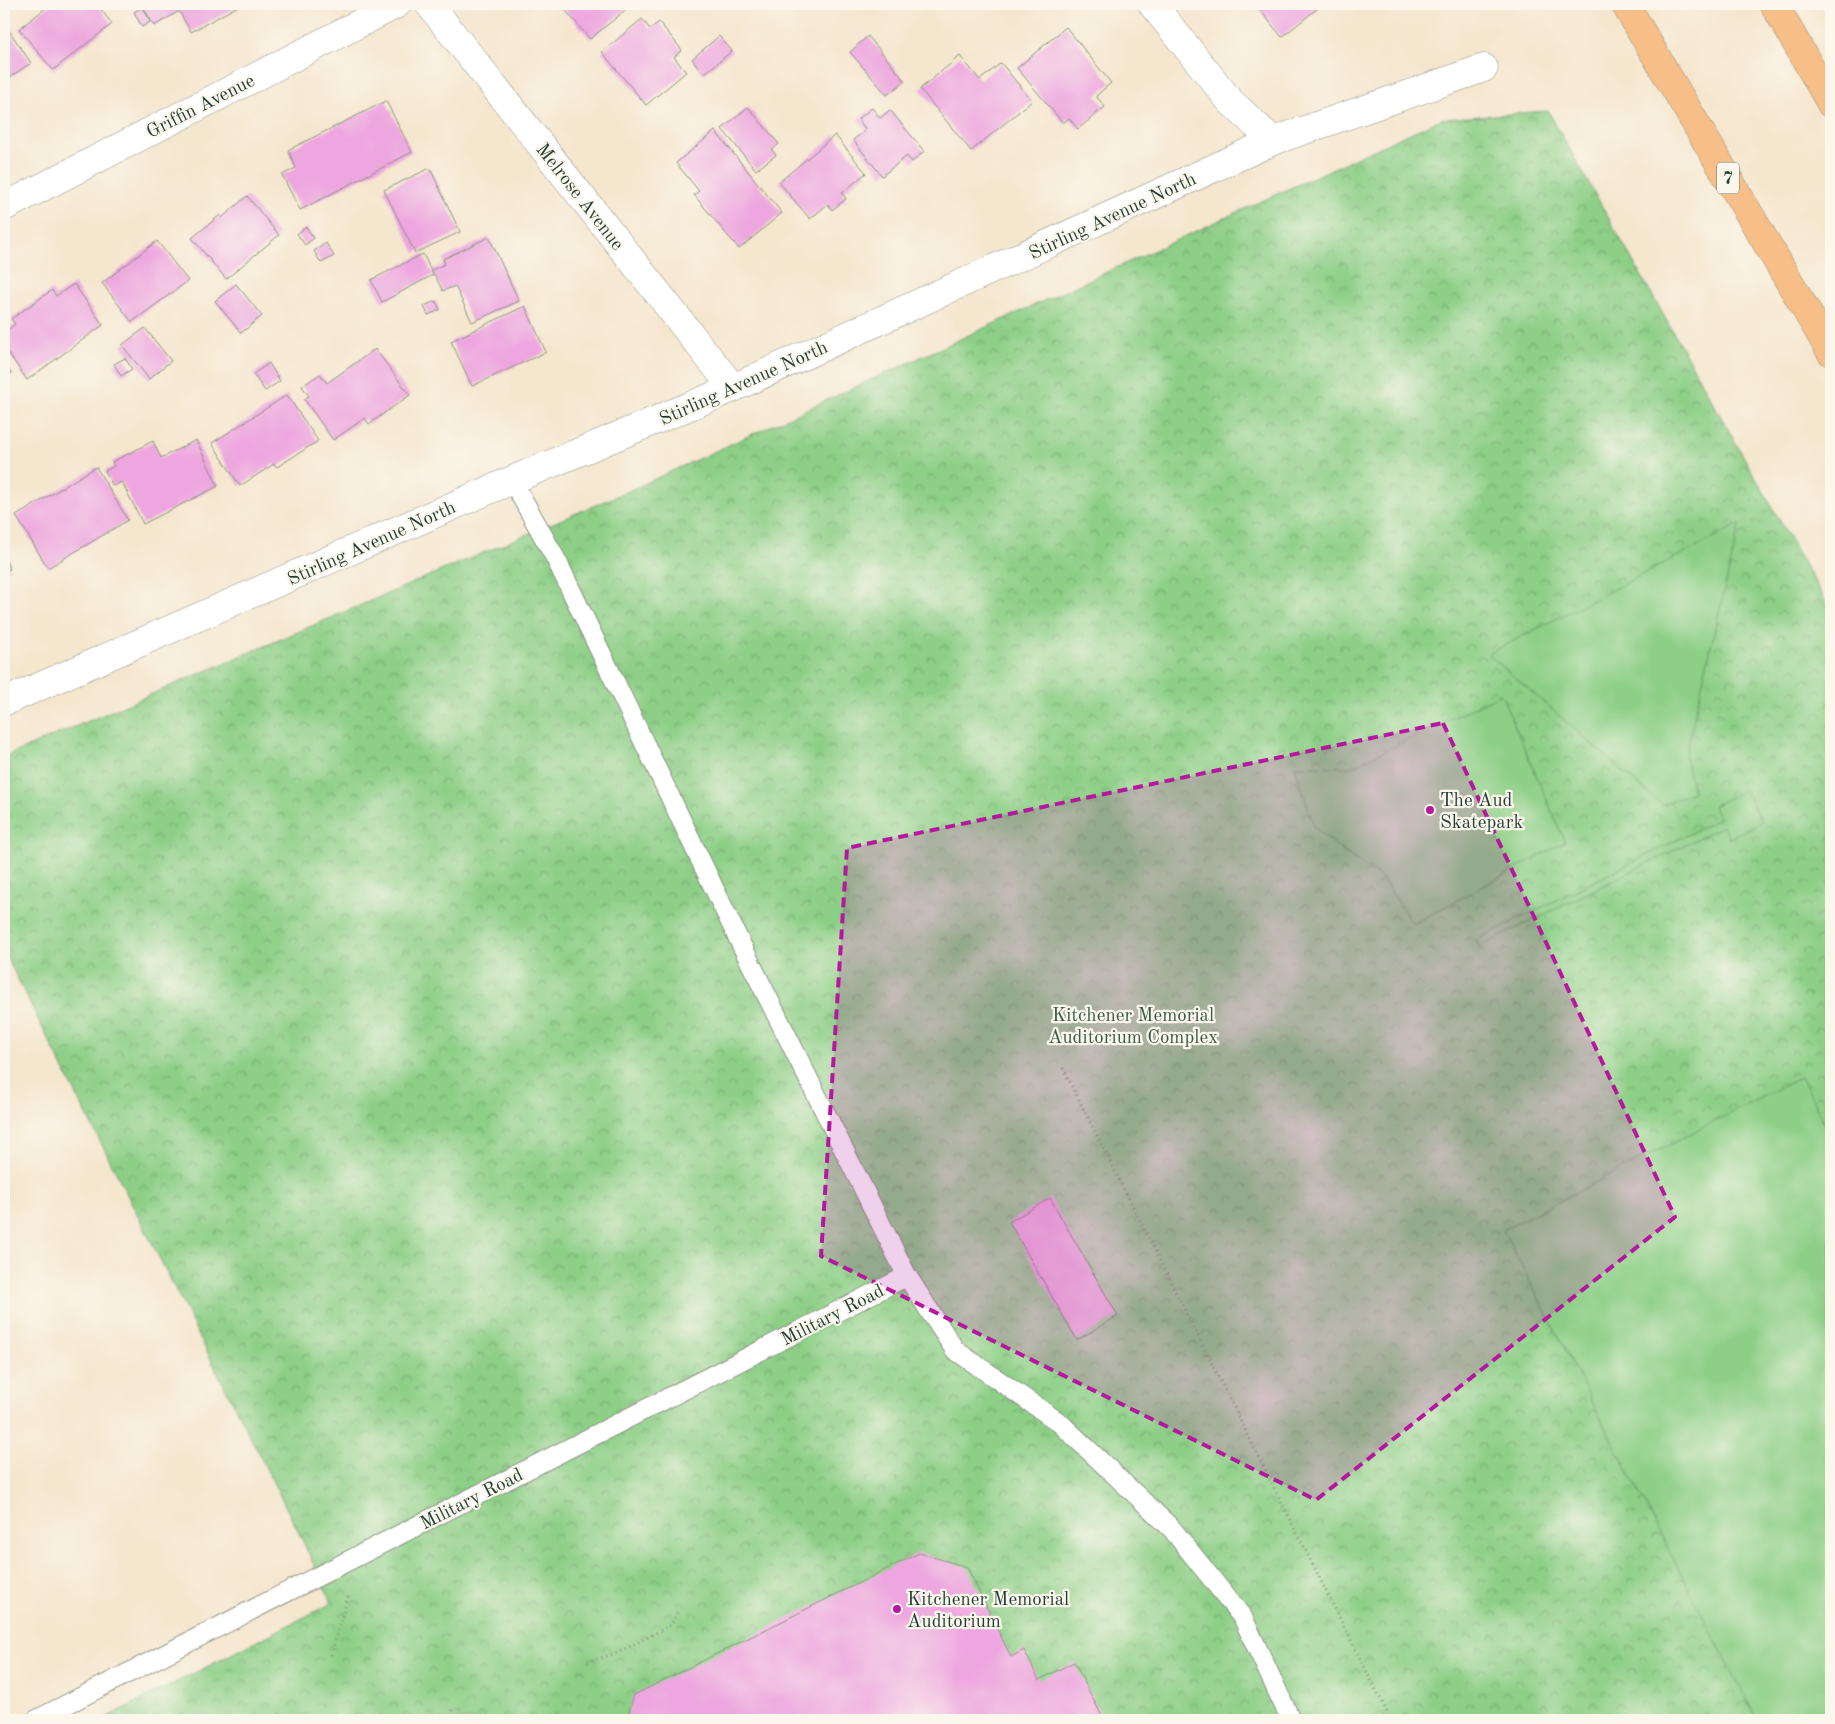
<svg xmlns="http://www.w3.org/2000/svg" width="1835" height="1724" viewBox="0 0 1835 1724" font-family="'Old Standard TT',serif">
<style>
.park{fill:url(#park-crowns);stroke:#56865e}
.pitch{fill:#8dcf87;stroke:#56865e}
.building{fill:#eda6df}
.lines{fill:none;stroke-linecap:round;stroke-linejoin:round}
.service-casing{stroke:#8a9281;stroke-width:21}
.minor-casing{stroke:#8a9281;stroke-width:29}
.motorway-casing{stroke:#8a9281;stroke-width:29}
.path{stroke:#8a9281;stroke-width:3;stroke-dasharray:1 4;stroke-linecap:butt}
.service{stroke:#fff;stroke-width:19}
.minor{stroke:#fff;stroke-width:28}
.motorway{stroke:#f7be87;stroke-width:28}
.marked{fill:#b5179e;fill-opacity:0.2;stroke:#b5179e;stroke-width:4;stroke-dasharray:10 6;stroke-linejoin:round}
.poi-dot{fill:#b5179e;stroke:#fbf7ec;stroke-width:2}
.labels{text-anchor:middle;stroke-width:4.5;stroke-linejoin:round;paint-order:stroke}
.shield{fill:#fbf7ec;stroke:#61756b;stroke-width:1}
.shield-label{font-size:18px;font-weight:bold;fill:#1f3d34}
.street-label{font-size:19px;fill:#1f3d34;stroke:#fbf7ec}
.poi-label{font-size:19px;fill:#1f3d34;stroke:#fbf7ec;text-anchor:start}
.park-label{font-size:19px;fill:#355a45;stroke:#fbf7ec}
</style>
<defs>
<pattern id="park-crowns" width="20" height="18" patternUnits="userSpaceOnUse" patternTransform="scale(1.25)"><rect width="20" height="18" fill="#8dcf87"/><path d="M2 6a3 3 0 1 1 6 0M12 15a3 3 0 1 1 6 0" fill="none" stroke="#73a96f"/></pattern>
</defs>
<rect width="100%" height="100%" fill="#fbf7ec"/>
<filter id="ink" filterUnits="userSpaceOnUse"><feTurbulence type="fractalNoise" baseFrequency=".02" numOctaves="2"/><feDisplacementMap in="SourceGraphic" scale="10" xChannelSelector="R" yChannelSelector="G"/><feConvolveMatrix kernelMatrix="1 2 1 2 8 2 1 2 1" color-interpolation-filters="sRGB"/></filter>
<filter id="wash" filterUnits="userSpaceOnUse"><feTurbulence type="fractalNoise" baseFrequency=".0096" numOctaves="4" result="noise"/><feDisplacementMap in="SourceGraphic" scale="20" xChannelSelector="R" yChannelSelector="G"/><feGaussianBlur stdDeviation="1.12" result="paint"/><feColorMatrix in="noise" values="0 0 0 0 0 0 0 0 0 0 0 0 0 0 0 0 0 1.4 0 .05"/><feComposite in="paint" operator="in"/></filter>
<g filter="url(#wash)">
<rect width="100%" height="100%" fill="#f5e6ce"/>
<polygon class="park" points="1548,111 1831,611 1831,1720 102,1720 332,1603 296,1527 4,952 4,757 626,492 1441,119"/>
<g class="pitch">
<polygon points="1740,524 1685,756 1693,792 1662,805 1488,654"/>
<polygon points="1501,694 1565,842 1413,924 1382,878 1344,852 1314,827 1295,766 1352,767"/>
<polygon points="1745,790 1761,822 1729,838 1723,826 1479,947 1476,940 1719,819 1713,806"/>
<polygon points="1801,1077 1831,1136 1831,1715 1820,1720 1757,1720 1503,1230"/>
</g>
<g id="blocks">
<g class="building">
<polygon points="4,4 17,4 4,11"/>
<polygon points="51,4 97,4 112,24 53,70 19,29"/>
<polygon points="142,4 174,4 178,12 154,26"/>
<polygon points="175,4 242,4 191,32"/>
<polygon points="560,4 633,4 590,39"/>
<polygon points="1255,4 1323,4 1282,37"/>
<polygon points="143,7 150,22 142,27 134,12"/>
<polygon points="642,19 650,29 659,22 682,50 674,57 686,72 646,105 602,52"/>
<polygon points="4,23 31,63 4,81"/>
<polygon points="1066,27 1111,83 1096,96 1105,107 1078,129 1069,118 1063,123 1017,68"/>
<polygon points="719,36 732,51 704,74 692,59"/>
<polygon points="868,36 905,81 887,95 850,52"/>
<polygon points="960,56 980,80 1001,63 1032,101 971,151 920,89"/>
<polygon points="386,101 412,152 300,210 282,175 296,168 288,150"/>
<polygon points="748,107 779,144 772,150 776,155 756,170 722,129"/>
<polygon points="872,108 880,118 890,110 924,151 912,162 907,156 882,176 853,140 866,130 858,119"/>
<polygon points="715,131 782,213 739,249 694,195 699,191 676,163"/>
<polygon points="835,135 866,173 842,193 846,199 832,210 828,204 810,219 779,182"/>
<polygon points="430,168 460,232 415,253 384,190"/>
<polygon points="247,196 279,235 226,279 192,238 220,215 222,218"/>
<polygon points="306,227 314,238 305,245 297,234"/>
<polygon points="489,237 519,301 472,322 455,286 443,291 432,270 445,264 443,259"/>
<polygon points="157,241 188,281 132,322 102,283"/>
<polygon points="326,243 334,256 321,263 314,251"/>
<polygon points="423,254 433,275 382,302 371,280"/>
<polygon points="74,284 103,325 27,380 4,347 4,333 15,324 11,319 52,290 56,296"/>
<polygon points="236,284 262,316 241,333 215,301"/>
<polygon points="436,301 440,310 428,315 424,306"/>
<polygon points="525,306 546,352 472,386 451,341"/>
<polygon points="145,328 171,361 149,379 122,345"/>
<polygon points="375,349 410,395 369,424 365,418 333,440 304,399 309,396 302,386 320,374 327,383"/>
<polygon points="125,358 132,369 121,376 114,364"/>
<polygon points="4,361 11,373 4,378"/>
<polygon points="269,363 280,381 265,391 253,374"/>
<polygon points="287,395 318,441 277,467 274,464 240,486 212,443"/>
<polygon points="196,440 218,486 143,524 122,482 113,486 105,471 114,466 112,462 153,441 161,458"/>
<polygon points="96,467 128,520 48,568 16,516"/>
<polygon points="4,557 10,569 4,572"/>
<polygon points="1050,1198 1118,1316 1077,1340 1009,1222"/>
<polygon points="919,1553 967,1567 1011,1657 1024,1650 1039,1680 1074,1662 1104,1720 626,1720 634,1695"/>
</g>
</g>
</g>
<g filter="url(#ink)">
<use href="#blocks" fill-opacity="0" stroke="#8a9281" stroke-width="1"/>
<g class="lines">
<defs>
<g id="service">
<polyline points="512,480 557,561 735,932 907,1276 955,1350 1060,1423 1172,1529 1243,1618 1291,1720"/>
<polyline points="36,1720 907,1276"/>
</g>
<g id="minor">
<polyline points="429,4 733,388"/>
<polyline points="1152,4 1230,101 1273,141"/>
<polyline points="4,207 397,4"/>
<polyline points="4,702 512,480 733,388 1273,141 1484,68"/>
</g>
<g id="motorway">
<polyline points="1625,4 1831,352"/>
<polyline points="1774,4 1831,104"/>
</g>
</defs>
<use href="#service" class="service-casing"/>
<use href="#minor" class="minor-casing"/>
<use href="#motorway" class="motorway-casing"/>
<g class="path">
<polyline points="1063,1068 1391,1720"/>
<polyline points="331,1655 349,1593"/>
<polyline points="587,1662 617,1653 671,1625 678,1611"/>
<polyline points="448,1720 453,1709"/>
</g>
<use href="#service" class="service"/>
<use href="#minor" class="minor"/>
<use href="#motorway" class="motorway"/>
</g>
</g>
<path class="marked" d="M1443,723L1675,1217L1316,1500L821,1256L847,848Z"/>
<g class="poi-dot">
<circle cx="1430" cy="810" r="5"/>
<circle cx="897" cy="1609" r="5"/>
</g>
<g class="labels">
<rect class="shield" x="1717" y="162.5" width="22" height="31" rx="4"/>
<g class="shield-label">
<text x="1728" y="184">7</text>
</g>
<g class="street-label">
<text transform="translate(200 105) rotate(-27)" y="7">Griffin Avenue</text>
<text transform="translate(581 196) rotate(52)" y="7">Melrose Avenue</text>
<text transform="translate(1112 215) rotate(-25)" y="7">Stirling Avenue North</text>
<text transform="translate(743 382) rotate(-24)" y="7">Stirling Avenue North</text>
<text transform="translate(371 542) rotate(-24)" y="7">Stirling Avenue North</text>
<text transform="translate(832 1314) rotate(-27)" y="7">Military Road</text>
<text transform="translate(471 1498) rotate(-27)" y="7">Military Road</text>
</g>
<g class="poi-label">
<text x="1440" y="806">The Aud<tspan x="1440" dy="22">Skatepark</tspan></text>
<text x="907" y="1605">Kitchener Memorial<tspan x="907" dy="22">Auditorium</tspan></text>
</g>
<g class="park-label">
<text x="1133" y="1021">Kitchener Memorial<tspan x="1133" dy="22">Auditorium Complex</tspan></text>
</g>
</g>
<rect width="1835" height="1724" fill="none" stroke="#fbf7ec" stroke-width="20"/>
</svg>
